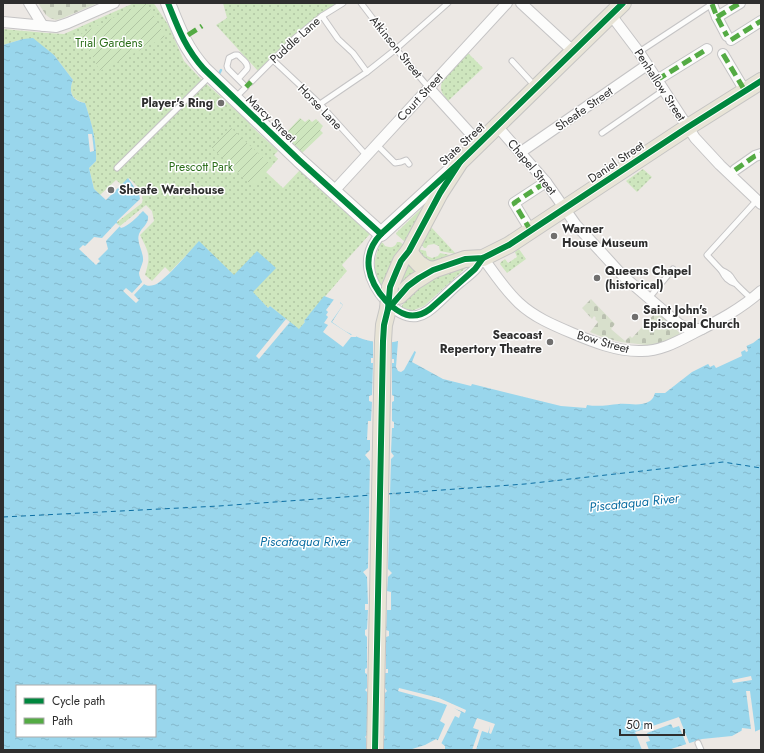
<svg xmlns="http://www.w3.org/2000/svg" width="764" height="753" viewBox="0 0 764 753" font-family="Jost,sans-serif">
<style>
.grass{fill:url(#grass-dots)}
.cemetery{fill:url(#cemetery-stones)}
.garden{fill:url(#garden-furrows)}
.water{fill:url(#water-ripples);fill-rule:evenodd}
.pier{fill:#ece8e4}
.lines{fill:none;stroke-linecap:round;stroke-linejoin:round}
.stream{stroke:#99d6ec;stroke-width:2.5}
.ferry{stroke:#0d6fa3;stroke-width:1;stroke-dasharray:5 4;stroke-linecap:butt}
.lane-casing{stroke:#c5c4c5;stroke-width:7}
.street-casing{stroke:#c5c4c5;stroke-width:12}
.secondary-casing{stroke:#c5c4c5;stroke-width:16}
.primary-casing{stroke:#c6c5c4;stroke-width:18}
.lane{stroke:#fcfcfb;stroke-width:5}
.street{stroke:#fcfcfb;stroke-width:10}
.secondary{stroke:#fcfcfb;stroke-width:14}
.primary{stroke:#e8e4d6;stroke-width:16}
.primary-bridge-casing{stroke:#c6c5c4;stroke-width:18;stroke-linecap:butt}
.primary-bridge{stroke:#e8e4d6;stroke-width:16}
.quiet{stroke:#54ab44;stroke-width:5;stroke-dasharray:10 5;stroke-linecap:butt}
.cycleway-casing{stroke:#fff;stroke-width:8}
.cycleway{stroke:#00873e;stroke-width:6}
.poi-dot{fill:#706f6e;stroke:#fff;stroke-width:1.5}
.labels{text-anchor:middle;stroke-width:3;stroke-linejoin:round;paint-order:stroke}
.street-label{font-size:12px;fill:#2e2e2e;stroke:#fff}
.park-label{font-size:12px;fill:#2c6e1b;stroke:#fff}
.poi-label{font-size:12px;font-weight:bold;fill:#2e2e2e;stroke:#fff;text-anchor:start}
.water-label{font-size:13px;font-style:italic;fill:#0d6fa3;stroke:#fff}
</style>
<defs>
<pattern id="grass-dots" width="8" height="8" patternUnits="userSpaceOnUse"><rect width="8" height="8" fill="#cee6be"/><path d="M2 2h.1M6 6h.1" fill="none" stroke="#b1c6a4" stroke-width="1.8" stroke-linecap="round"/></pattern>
<pattern id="cemetery-stones" width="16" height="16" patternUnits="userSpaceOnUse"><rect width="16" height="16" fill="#d8e0cc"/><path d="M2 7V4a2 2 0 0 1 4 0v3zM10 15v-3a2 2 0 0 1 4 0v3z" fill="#bac0b0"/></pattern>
<pattern id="garden-furrows" width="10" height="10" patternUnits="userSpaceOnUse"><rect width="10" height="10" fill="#cee6be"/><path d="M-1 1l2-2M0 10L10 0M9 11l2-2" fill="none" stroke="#b1c6a4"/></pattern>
<pattern id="water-ripples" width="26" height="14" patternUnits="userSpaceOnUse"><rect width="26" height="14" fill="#99d6ec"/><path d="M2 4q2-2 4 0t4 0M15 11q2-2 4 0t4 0" fill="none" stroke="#84b8cb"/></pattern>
</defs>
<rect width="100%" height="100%" fill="#ece8e4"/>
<g class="grass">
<path d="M134,3H153L155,5L169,26L184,61L200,78L251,124L250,125L278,151L274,155L278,159L266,172L283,188L300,170L370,234L342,265L347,271L304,321L305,322L299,330L270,306L268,308L199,242L170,272L165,267L152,281L145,275C151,255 149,253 140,235L154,221L152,211L146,205L120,226L116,223L142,203C145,192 136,185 129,178L122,185L116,180L100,195L94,189L89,168L96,161C97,141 91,122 85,103C72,100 68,92 73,80L54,55L23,39L3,45V29L47,33L64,34Z"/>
<polygon points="223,3 336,3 258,71 216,25 227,18"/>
<path d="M468,53L483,68L448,101C443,94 439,91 442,82Z"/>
<polygon points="643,169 652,177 637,192 626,181"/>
<polygon points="422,208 423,208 405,242 396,234 396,233"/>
<polygon points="431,227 456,254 440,251 439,246 434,244 428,245 426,248 424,248 422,245"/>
<path d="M381,242L383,243L385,246C390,248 395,248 397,242H400L404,245L382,287C372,269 373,261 381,242Z"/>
<polygon points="418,249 426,251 427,256 432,258 438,256 440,253 455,256 435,263 423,260"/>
<polygon points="519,249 526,259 507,273 500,264 501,262 505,259 508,263 517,257 515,252"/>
<polygon points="407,262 417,272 397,287"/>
<polygon points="468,266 424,306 414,310 410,310 401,307 409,296 429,279"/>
</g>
<g class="cemetery">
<polygon points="38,3 98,3 63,18 56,20 50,18 46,15"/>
<polygon points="591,299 615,324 611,329 625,341 630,336 632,338 657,311 680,333 675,338 655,346 621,342 605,338 590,332 598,322 595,319 596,318 594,316 592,319 582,308"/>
</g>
<g class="garden">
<polygon points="143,3 147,3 165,37 100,71 81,34"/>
<polygon points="300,118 305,122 309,119 312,122 316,119 323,126 320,130 323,133 302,153 284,135"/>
<polygon points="230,127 272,166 252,186 211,147"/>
</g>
<path class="water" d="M33,38L54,55L73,80C68,92 72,101 85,103C91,121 97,141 96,161L89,168L94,189L106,200L128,178L139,194L140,199L117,221V223L121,228C129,226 137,217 143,211L148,216C149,224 142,227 139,234C136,243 144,252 143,261C142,265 140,269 139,273C139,276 141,281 144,284C147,287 154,286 158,283C171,274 187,254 199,241L234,275L257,251L276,268L253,292L268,308L270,306L299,329L305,322L304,321L324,296L340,302L343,305L332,322C338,326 344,331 351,334C364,341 383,345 398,341L416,352L412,362L443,379L471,386L472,384L561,406L586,408L587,405C598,407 608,405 619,404C629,403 640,407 650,401C653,399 654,396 655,393H665L692,372L722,357L753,343L761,337V729L754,732L741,731L732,736L702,739L668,750H445V746L436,739L425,745L409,750H3V45L23,39ZM17,686H155V736H17Z"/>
<g class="pier">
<polygon points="88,134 92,134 94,151 90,152"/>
<polygon points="116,223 120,226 106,241 108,249 98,259 100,261 96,265 79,249 83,245 85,246 94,237 102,238"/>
<polygon points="144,280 146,282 134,295 139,300 136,303 123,291 126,288 132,293"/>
<polygon points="335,298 341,301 340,303 343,305 331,322 351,335 353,333 357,335 356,335 356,337 351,337 343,347 323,332 328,325 324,323 328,317 326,315 328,312 326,310"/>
<polygon points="286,319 290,322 259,359 256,356"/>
<polygon points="373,339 392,340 392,359 394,359 394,363 392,363 392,395 394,396 394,401 392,402 392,421 394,422 394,428 392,428 391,452 394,456 391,459 388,569 392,573 388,577 387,591 391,592 391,610 387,610 386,630 389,631 389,636 386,637 386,669 388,669 388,673 385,673 385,688 387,691 385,693 384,735 385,737 384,739 384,750 366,750 366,738 365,737 367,735 367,692 365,690 367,688 367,674 365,673 365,669 367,668 367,637 365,635 365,630 367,629 368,610 365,610 365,604 368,604 367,577 363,572 368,568 370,461 365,455 370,450 370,440 367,440 368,421 371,421 372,402 369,401 369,396 372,395 373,363 371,363 371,358 373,358"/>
<polygon points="399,340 415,350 404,370 401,372 398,371 396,367 398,341"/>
<polygon points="746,344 748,351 746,352 745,350 741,352 742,356 716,368 714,365 710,367 707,362"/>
<polygon points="751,676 752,680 733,683 732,680"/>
<polygon points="399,688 439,698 466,710 465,713 454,708 461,712 459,718 455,716 441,744 437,742 445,724 440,721 447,705 438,702 398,691"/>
<polygon points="746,691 750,691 755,729 755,734 741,733 742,728 751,729"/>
<polygon points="679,717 690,745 687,746 679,726 673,728 671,724 647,733 650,741 646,742 649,750 642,750 635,732"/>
<polygon points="477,718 495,724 491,734 489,733 490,726 488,733 482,731 476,750 472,750 479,730 473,728"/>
</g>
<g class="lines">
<polyline class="stream" points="219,74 221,70"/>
<g class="ferry">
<polyline points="387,494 525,484 723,462 761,468"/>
<polyline points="3,517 219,506 372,495"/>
</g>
<defs>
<g id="lane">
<polyline points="361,3 396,49 429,88"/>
<polyline points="322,16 338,39 353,53 367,72"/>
<polyline points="639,52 712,4"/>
<polyline points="273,60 320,104 366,155"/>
<polyline points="512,61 534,85"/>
<polyline points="251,82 295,38 322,16 343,3"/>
<path d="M235,98L246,87L228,69L227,66L229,58L235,55H238C242,59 249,63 247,69L238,79"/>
<polyline points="320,104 367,72 396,49 448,3"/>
<polyline points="602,133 664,90"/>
<polyline points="376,144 395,163 401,162 406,160 409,164"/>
<polyline points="117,168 210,76"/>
<polyline points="721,270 707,255 757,200"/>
<path d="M736,284C728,281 725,278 721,270C733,275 730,278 737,285C742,290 747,295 752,299"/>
<polyline points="649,298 673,269"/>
<polyline points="698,743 701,750"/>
</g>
<g id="street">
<polyline points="29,3 43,26"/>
<polyline points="521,3 574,52"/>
<polyline points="712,4 717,17 727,36"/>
<polyline points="611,15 639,52 695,138 720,165 761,204"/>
<polyline points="717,17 740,3"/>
<polyline points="3,22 56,27 68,23 114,3"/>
<polyline points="731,40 761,21"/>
<polyline points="723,54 745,91"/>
<polyline points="657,80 707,49"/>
<polyline points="429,88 479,143"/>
<polyline points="497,126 546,182 576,225 602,253 623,276 679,324 689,329 702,329"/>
<polyline points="521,152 647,65"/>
<polyline points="735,170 755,156 761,154"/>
<polyline points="334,191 507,3"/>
<polyline points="531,231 514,203 546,182"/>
<path d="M381,234C360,257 369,282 387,302C395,310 405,318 417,316C421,315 425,313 428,311C439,303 449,291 460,282C465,278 472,273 476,268C478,265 480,261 483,258C494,273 505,290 519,303C534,317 553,325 572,333C593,342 616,351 639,351C659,352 677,342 694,333C718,321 741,309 761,291"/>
</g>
<path id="secondary" d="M168,3C178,28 185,48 204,69L299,160L381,234L452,169"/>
<g id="primary">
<path d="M409,251C416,261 420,268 433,270"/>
<polyline points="390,287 401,261 409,251 440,193 460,162 623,3"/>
<polyline points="399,296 414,282 433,270 465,259 483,258 509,245 688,127 761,81"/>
<polyline points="375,750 383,341 384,325 388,309"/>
</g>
</defs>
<use href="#lane" class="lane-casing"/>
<use href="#street" class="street-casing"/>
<use href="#secondary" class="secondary-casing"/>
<use href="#primary" class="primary-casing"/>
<use href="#lane" class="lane"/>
<use href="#street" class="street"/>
<use href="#secondary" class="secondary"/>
<use href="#primary" class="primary"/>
<defs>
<polyline id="primary-bridge" points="388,309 390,287"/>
</defs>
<use href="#primary-bridge" class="primary-bridge-casing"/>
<use href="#primary-bridge" class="primary-bridge"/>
<g class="quiet">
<polyline points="712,4 717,17 727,36"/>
<polyline points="717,17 740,3"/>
<polyline points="188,35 202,26"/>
<polyline points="731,40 761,21"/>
<polyline points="723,54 745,91"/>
<polyline points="657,80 707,49"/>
<polyline points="246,87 251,82"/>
<polyline points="735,170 755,156 761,154"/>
<polyline points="531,231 514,203 546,182"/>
</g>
<defs>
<g id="cycleway">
<path d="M168,3C178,28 185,48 204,69L299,160L381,234"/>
<path d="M483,258L475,269L430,309C413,322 399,314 386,301C368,281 360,256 381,234L460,162L623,3"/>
<polyline points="388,309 408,286 419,278 433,270 465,259 483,258 509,245 688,127 761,81"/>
<polyline points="375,750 383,341 384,325 388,309 390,287 397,270 401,261 409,251 440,193 460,162"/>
</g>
</defs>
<use href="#cycleway" class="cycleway-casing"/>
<use href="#cycleway" class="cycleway"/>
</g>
<g class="poi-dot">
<circle cx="221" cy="103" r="4"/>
<circle cx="111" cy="190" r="4"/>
<circle cx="554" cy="236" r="4"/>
<circle cx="597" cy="278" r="4"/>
<circle cx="635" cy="317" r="4"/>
<circle cx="550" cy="342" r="4"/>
</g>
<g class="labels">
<g class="street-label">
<text transform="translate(295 40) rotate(-42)" y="4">Puddle Lane</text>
<text transform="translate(396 47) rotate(51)" y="4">Atkinson Street</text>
<text transform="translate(660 85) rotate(57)" y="4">Penhallow Street</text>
<text transform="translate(420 97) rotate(-47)" y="4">Court Street</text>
<text transform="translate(320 107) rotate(46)" y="4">Horse Lane</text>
<text transform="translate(584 109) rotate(-35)" y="4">Sheafe Street</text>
<text transform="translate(271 119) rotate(43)" y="4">Marcy Street</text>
<text transform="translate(462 144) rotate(-43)" y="4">State Street</text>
<text transform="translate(616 162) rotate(-34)" y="4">Daniel Street</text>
<text transform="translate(532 167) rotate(50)" y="4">Chapel Street</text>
<text transform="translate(603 342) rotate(16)" y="4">Bow Street</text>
</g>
<g class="park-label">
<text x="109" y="47">Trial Gardens</text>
<text x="201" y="171">Prescott Park</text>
</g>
<g class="poi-label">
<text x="213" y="107" text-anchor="end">Player's Ring</text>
<text x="119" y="194">Sheafe Warehouse</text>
<text x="562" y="233">Warner<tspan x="562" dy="14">House Museum</tspan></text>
<text x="605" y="275">Queens Chapel<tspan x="605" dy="14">(historical)</tspan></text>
<text x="643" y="314">Saint John's<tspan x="643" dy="14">Episcopal Church</tspan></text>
<text x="542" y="339" text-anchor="end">Seacoast<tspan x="542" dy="14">Repertory Theatre</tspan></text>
</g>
<g class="water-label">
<text transform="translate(634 502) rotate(-6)" y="5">Piscataqua River</text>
<text x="305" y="546">Piscataqua River</text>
</g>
</g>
<rect width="764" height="753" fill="none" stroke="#2e2e2e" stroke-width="8"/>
<rect x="16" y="685" width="140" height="52" fill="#ffffff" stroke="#ababab"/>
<rect x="24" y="698" width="20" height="6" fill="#00873e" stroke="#ababab"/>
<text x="52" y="705" font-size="12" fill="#2e2e2e">Cycle path</text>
<rect x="24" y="718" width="20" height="6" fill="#54ab44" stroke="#ababab"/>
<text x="52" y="725" font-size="12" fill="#2e2e2e">Path</text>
<path d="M620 729v6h64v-6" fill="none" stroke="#2e2e2e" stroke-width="2"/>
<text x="626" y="729" font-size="12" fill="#2e2e2e" stroke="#ffffff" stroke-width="3" paint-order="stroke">50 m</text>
</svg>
